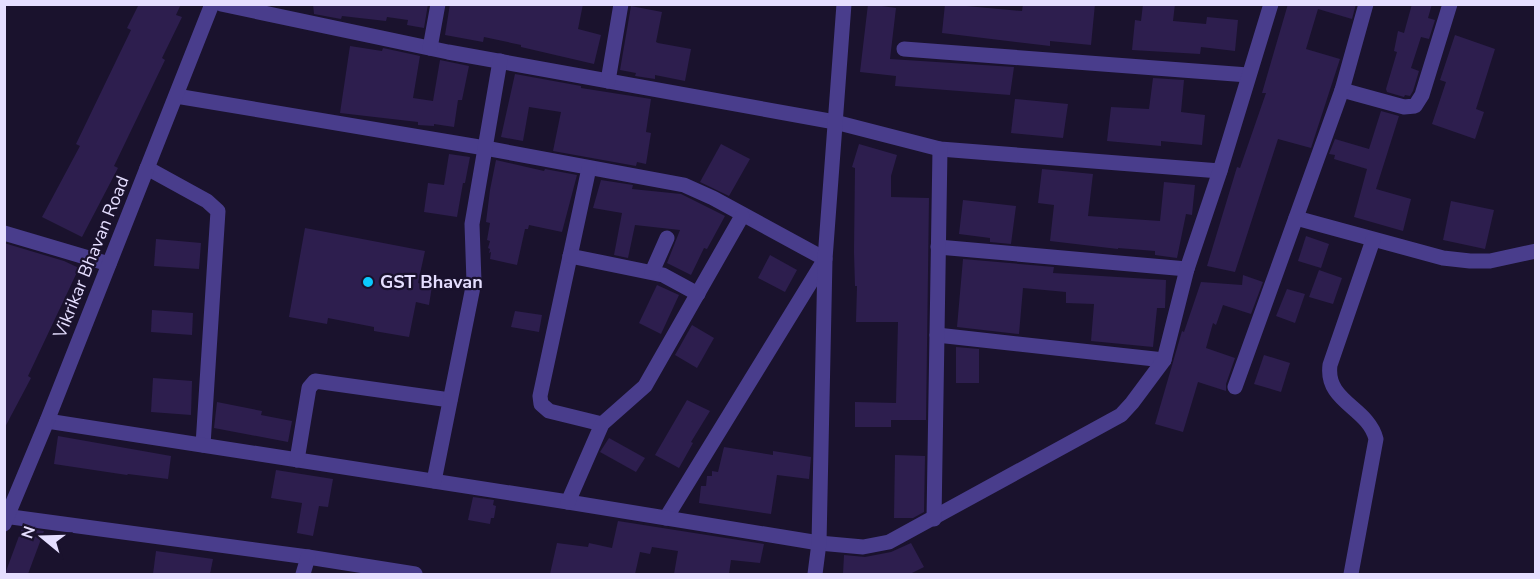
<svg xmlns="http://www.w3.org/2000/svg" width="1540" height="579" viewBox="0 0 1540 579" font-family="'Nunito Sans',sans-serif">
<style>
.building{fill:#2d1e4e}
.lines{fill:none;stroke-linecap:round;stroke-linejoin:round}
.minor{stroke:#493d8c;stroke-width:15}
.poi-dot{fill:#0bcafe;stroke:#1a122d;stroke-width:2}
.labels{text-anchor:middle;stroke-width:4.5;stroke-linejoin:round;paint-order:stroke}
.street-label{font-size:18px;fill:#e5deff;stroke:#1a122d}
.poi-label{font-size:18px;font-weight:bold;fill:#e5deff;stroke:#1a122d;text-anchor:start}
</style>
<rect width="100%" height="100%" fill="#1a122d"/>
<g class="building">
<polygon points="139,4 181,4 176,15 182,17 162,58 165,60 114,166 118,168 82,237 42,217 80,146 76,144 131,30 127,28"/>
<polygon points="313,4 428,4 424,28 407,25 408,20 387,17 386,21 342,16 341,19 314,14"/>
<polygon points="450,4 583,4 578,29 601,35 594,64 521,47 521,45 484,37 483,42 445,35"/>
<polygon points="868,4 896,8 890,59 1014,67 1010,95 895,86 896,76 860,72"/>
<polygon points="945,4 1022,11 1023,4 1095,4 1091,45 1050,41 1050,46 942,33"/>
<polygon points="1143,4 1175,4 1173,21 1206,24 1207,17 1238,20 1235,51 1201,47 1200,54 1132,50 1135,20 1141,21"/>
<polygon points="1288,4 1356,4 1352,19 1318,9 1306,49 1340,59 1311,148 1278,139 1235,272 1207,266 1237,167 1240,168 1266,93 1262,93"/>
<polygon points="1412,4 1432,4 1428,18 1435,20 1429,39 1421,37 1411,68 1419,71 1413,91 1410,96 1405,95 1404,97 1387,92 1386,89 1397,52 1394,51 1398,31 1404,33"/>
<polygon points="631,6 662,12 656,42 658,43 691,49 685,81 655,75 655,79 635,76 636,73 620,70"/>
<polygon points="1455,35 1495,49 1476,109 1484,112 1475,139 1432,124 1446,82 1440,80"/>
<polygon points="350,46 382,51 383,48 420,56 413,98 433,101 440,60 469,66 462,100 458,100 454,127 434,124 434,126 418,125 418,122 340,113"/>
<polygon points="515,74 581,86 581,88 651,99 646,132 651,133 646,164 637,162 636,166 553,151 561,112 529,107 523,141 501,137"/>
<polygon points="1153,78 1184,80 1181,112 1205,115 1202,145 1161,141 1161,146 1107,141 1111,107 1149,109"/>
<polygon points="1015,99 1068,104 1063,138 1011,133"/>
<polygon points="1381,111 1399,116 1376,189 1411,199 1403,231 1354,217 1367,169 1334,159 1335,155 1329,154 1335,139 1369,149"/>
<polygon points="721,144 750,159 729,196 700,182"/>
<polygon points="859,144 897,155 891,176 891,197 929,198 926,420 891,420 891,427 855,427 855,402 896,403 898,322 856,322 857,286 855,286 854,252 855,168 852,167"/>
<polygon points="449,154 470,157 465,183 463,183 457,217 424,212 428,183 444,185"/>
<polygon points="496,160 544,171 545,169 577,175 562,232 529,225 528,229 525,229 517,265 490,259 491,252 489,253 490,249 488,248 490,241 487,240 490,223 486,222 490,190"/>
<polygon points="1042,169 1093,174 1088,216 1160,221 1164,182 1195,185 1192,215 1186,214 1177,258 1155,255 1155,251 1118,248 1118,249 1050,241 1054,205 1038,203"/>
<polygon points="601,180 633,185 632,189 681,194 725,216 707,249 704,248 691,275 667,263 680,230 635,225 628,258 614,255 622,213 593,208"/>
<polygon points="963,200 1016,206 1011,244 990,242 990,238 959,234"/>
<polygon points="1451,201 1494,210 1485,249 1443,240"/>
<polygon points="305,228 425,251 418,283 432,286 429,305 416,302 409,337 374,331 374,327 328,318 327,324 289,317"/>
<polygon points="1306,236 1329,244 1321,268 1298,261"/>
<polygon points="156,239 201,243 199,269 154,266"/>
<polygon points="4,243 64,261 79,268 28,376 31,378 4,429"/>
<polygon points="770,255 797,270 785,292 758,278"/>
<polygon points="963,259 1054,267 1053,273 1166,280 1165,308 1157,308 1153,347 1091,341 1094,304 1066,303 1066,292 1023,288 1019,334 957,327"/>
<polygon points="1319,270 1342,278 1333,304 1309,297"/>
<polygon points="1243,275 1263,282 1251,314 1223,305 1216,325 1213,323 1206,348 1235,358 1226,384 1226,391 1198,382 1183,432 1155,424 1182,331 1184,332 1201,282 1242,285"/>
<polygon points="657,285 679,295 661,334 639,323"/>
<polygon points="1287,289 1305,294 1295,323 1276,316"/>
<polygon points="152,310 193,313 192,335 151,332"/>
<polygon points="515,311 542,315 539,332 511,327"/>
<polygon points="692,325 714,338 697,368 675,355"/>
<polygon points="956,347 979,349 979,383 956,383"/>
<polygon points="1264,355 1290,363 1281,392 1254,384"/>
<polygon points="153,378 192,381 191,415 151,412"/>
<polygon points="687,400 710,411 691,442 693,443 679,468 655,455"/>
<polygon points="217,402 262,411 261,415 292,421 288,442 214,428"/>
<polygon points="58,436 171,456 168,479 128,474 127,475 54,464"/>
<polygon points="609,438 645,458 636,472 600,452"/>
<polygon points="724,447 773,455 773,451 811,457 809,479 777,475 771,514 699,503 701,486 706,486 707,476 712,476 712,471 718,472"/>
<polygon points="895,455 925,456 924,512 913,518 894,518"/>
<polygon points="276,470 333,479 328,507 319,506 313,536 297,533 302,503 271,498"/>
<polygon points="473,497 494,500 493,505 496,506 494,518 491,518 490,524 468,520"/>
<polygon points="618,521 764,544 760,563 731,560 729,574 674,574 678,551 652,547 650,554 640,552 635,574 550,574 557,543 588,547 589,543 612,548"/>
<polygon points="22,528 44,531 28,574 5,574"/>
<polygon points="911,543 924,567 910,574 843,574 844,555 865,557 891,552"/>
<polygon points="156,551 213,559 210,574 153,574"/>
</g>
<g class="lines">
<g class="minor">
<polyline points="221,4 448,52 835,122 940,149 1220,171"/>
<polyline points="430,48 438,4"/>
<polyline points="904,49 1248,75"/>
<polyline points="608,81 621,4"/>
<polyline points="1342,90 1404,107 1415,106 1422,95 1450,4"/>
<polyline points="176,96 485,148 684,185 713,198 825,259 666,518"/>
<polyline points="147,168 207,201 218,211 203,445"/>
<polyline points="589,168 540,396 541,404 549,411 602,424"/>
<polyline points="1296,218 1443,258 1470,261 1490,261 1536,251"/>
<polyline points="4,233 109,264"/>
<polyline points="938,247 1187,269"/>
<polyline points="570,256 663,275 698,294"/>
<polyline points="652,272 667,238"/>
<polyline points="937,335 1164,360"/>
<polyline points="1235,387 1342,90 1366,4"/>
<polyline points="47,421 568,502 819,543 863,547 889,542 1121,415 1132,403 1164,360 1187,269 1220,171 1271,4"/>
<polyline points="297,460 309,388 315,381 450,400"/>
<polyline points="434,481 474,282 472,224 500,61"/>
<polyline points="568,502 602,424 645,386 742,216"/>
<polyline points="4,516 308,557 415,574"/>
<polyline points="934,519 940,149"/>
<polyline points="4,524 47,421 212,4"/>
<polyline points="303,574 308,557"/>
<polyline points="815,574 819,543 825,259 844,4"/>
<path d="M1351,574L1376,439C1368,407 1325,402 1330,365L1373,240"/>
</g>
</g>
<circle class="poi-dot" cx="368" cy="282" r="6"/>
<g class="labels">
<g class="street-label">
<text transform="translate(91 257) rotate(-68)" y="6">Vikrikar Bhavan Road</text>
</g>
<g class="poi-label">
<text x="380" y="288">GST Bhavan</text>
</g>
</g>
<rect width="1540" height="579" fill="none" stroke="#e5deff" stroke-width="12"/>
<g transform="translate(42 537) rotate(289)" stroke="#1a122d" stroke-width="4.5" paint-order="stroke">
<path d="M0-4.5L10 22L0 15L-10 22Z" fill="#e5deff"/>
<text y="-9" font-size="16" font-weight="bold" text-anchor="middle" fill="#e5deff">N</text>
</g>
</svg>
